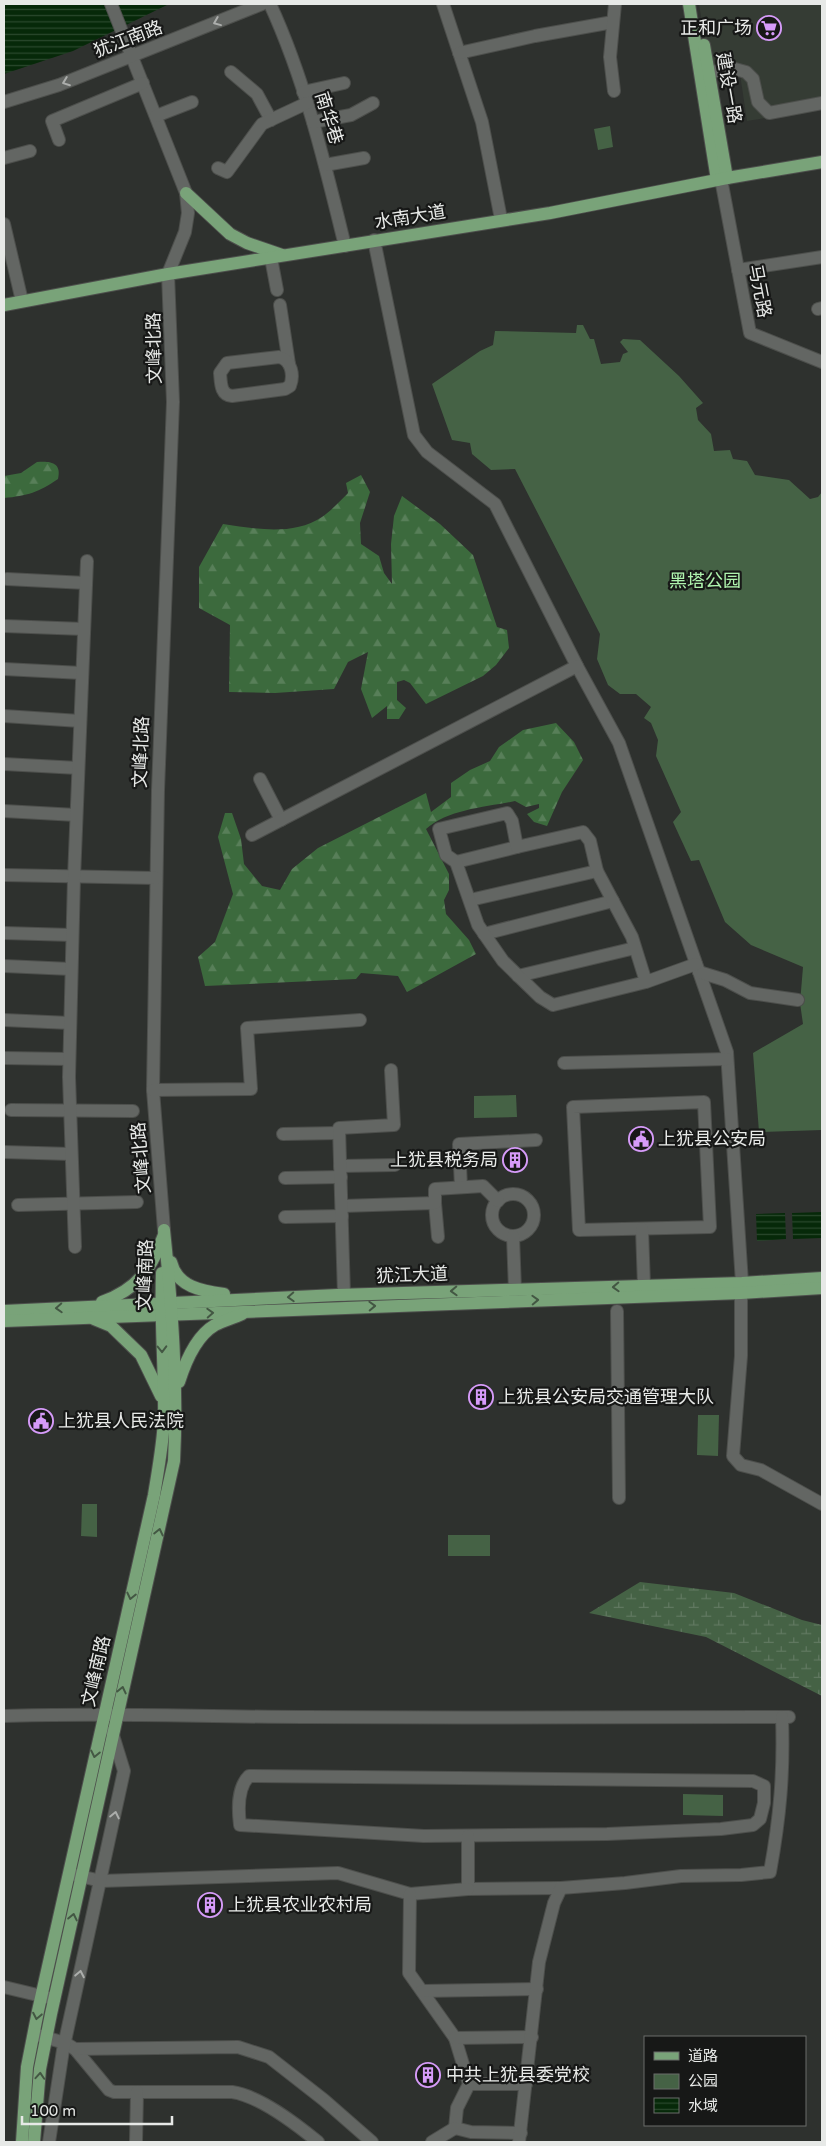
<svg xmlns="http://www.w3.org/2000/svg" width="826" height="2146" viewBox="0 0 826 2146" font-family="'Varela Round','Noto Sans SC',sans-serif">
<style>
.built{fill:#353c34}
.forest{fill:url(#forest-firs)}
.wetland{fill:url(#wetland-marsh)}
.park{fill:#456245}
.water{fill:url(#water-rules)}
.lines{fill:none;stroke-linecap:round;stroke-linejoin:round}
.minor-casing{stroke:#4d4f4c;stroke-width:14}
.major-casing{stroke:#4d4f4c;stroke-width:14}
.minor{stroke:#636663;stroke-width:12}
.major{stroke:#79a379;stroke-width:12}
.oneway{stroke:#acaeac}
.oneway2{stroke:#435743}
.labels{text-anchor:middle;stroke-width:4.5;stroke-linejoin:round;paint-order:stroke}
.poi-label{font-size:18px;fill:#e7e9e7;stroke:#171817;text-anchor:start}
.street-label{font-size:18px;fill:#e7e9e7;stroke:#171817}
.park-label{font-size:18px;fill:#aff4ae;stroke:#171817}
</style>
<defs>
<pattern id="forest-firs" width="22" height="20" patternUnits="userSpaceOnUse" patternTransform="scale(1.25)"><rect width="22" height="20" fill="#3c6a3d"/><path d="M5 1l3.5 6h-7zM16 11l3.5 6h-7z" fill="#587f59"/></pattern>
<pattern id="wetland-marsh" width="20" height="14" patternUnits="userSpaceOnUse" patternTransform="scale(1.25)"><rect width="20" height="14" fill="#456245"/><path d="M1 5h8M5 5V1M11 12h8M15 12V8" fill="none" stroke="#607860"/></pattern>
<pattern id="water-rules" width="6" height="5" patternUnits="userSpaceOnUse" patternTransform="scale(1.25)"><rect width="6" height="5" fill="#062909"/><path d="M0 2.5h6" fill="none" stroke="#2a482d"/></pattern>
</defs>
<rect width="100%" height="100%" fill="#2e312e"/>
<polygon class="built" points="699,4 822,4 822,109 747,121 740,74 711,78"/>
<g class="forest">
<path d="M37,462C50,461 62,462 58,479C39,492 27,496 4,498V476L21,473Z"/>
<path d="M361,475L370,492L360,523L361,544L379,556L384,573L392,584L391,544L394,516L402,496L440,524L473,555L497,627L507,630L509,648L496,665L483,676L426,704L410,683L404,680L397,682V700L406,708L399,719H387V706L372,718L361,689L368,652L348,662L334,689L275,693L229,692L230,625L199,608V567L223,524C256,529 293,536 322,517C331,511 340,501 348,493L346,483Z"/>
<path d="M556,723L574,742L583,760L562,792L547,826L534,822L527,814L539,808V804L526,807L515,801C487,807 448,809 426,829L449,874V890L444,900L446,914L469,940L476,954L407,992L398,976L361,973L356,979L205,986L198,957L215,942L233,894L218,837L225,813H232L241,839L244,864L262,886L280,890L292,869L318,848L426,793L431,812L451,797V783L470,770L490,761L499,747L523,730Z"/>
</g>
<polygon class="wetland" points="640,1582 734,1593 802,1620 822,1625 822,1696 706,1637 589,1613"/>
<g class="park">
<polygon points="610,126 613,147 598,150 594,129"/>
<polygon points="577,325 583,325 590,339 594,339 601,364 620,362 623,354 628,352 620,342 623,339 640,340 679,376 703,403 696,408 698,420 711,434 714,451 730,450 733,459 747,461 755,475 789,480 810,499 818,497 822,492 822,1130 759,1132 753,1053 803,1024 800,1003 803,967 751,945 725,922 699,860 691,861 673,822 681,812 656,756 658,740 651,723 644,718 651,707 636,694 620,694 608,685 597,659 600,634 515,469 491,470 472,454 470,443 452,440 432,384 480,351 493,345 495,331 576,333"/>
<polygon points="516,1095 517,1117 474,1118 474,1096"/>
<polygon points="698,1415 719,1415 718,1456 697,1455"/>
<polygon points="82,1504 97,1504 97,1537 81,1536"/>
<rect x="448" y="1535" width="42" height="21"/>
<polygon points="683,1794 723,1795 723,1816 683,1815"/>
</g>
<g class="water">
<polygon points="4,4 169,4 73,51 4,74"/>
<polygon points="822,1212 822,1238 793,1239 792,1213"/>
<polygon points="785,1213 786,1239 757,1241 756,1214"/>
</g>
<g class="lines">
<defs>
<g id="minor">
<polyline points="111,4 186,193 188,213 185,232 168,274 173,402 158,790 153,1090 164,1230"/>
<path d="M270,4C305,80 325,164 345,246"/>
<polyline points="443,4 482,122 501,219"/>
<polyline points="459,53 535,36 613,22"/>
<polyline points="231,72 257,94 271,120"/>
<polyline points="709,72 735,69 746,72 753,79 758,102 769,113 822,103"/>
<polyline points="614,91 610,57 615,4"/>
<polyline points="303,92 344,83"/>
<polyline points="4,102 59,85 262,4"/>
<polyline points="156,116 192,102"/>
<polyline points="313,122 351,115 373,103"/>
<polyline points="59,140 52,121 143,83"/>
<polyline points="4,158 30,151"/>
<polyline points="325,165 364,158"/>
<polyline points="218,168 227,172 262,124 307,103"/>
<polyline points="721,179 750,333 822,362"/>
<polyline points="4,224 22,301"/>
<polyline points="374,240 414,435 427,452 495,504 577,666 619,743 727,1052 742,1283"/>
<polyline points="271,258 277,290"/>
<polyline points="738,270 822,257"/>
<polyline points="280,305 289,364"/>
<polyline points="818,309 822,308"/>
<path d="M279,357C292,360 294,376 290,386L285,389L232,396C220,395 221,382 220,373L227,363Z"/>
<polyline points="7,579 86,583"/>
<polyline points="4,626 84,629"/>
<polyline points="4,669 82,673"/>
<polyline points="4,716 80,721"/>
<polyline points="4,764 78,768"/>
<polyline points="260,779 281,820"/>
<polyline points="4,811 76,815"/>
<polyline points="252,835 577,666"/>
<polyline points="456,862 517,847"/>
<polyline points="4,875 156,878"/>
<polyline points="470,900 597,871"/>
<polyline points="4,933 72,935"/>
<polyline points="484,934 613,901"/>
<polyline points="4,966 71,969"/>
<polyline points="699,972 725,980 750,993 798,1000"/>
<polyline points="518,976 635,948"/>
<polyline points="646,982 553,1005 540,997 503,961 478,925 456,862 446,855 439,829 507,813 512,821 517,847 583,832 590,841 597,871 632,937 646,982 696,964"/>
<polyline points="4,1020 70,1023"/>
<polyline points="4,1058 69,1059"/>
<polyline points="564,1063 727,1059"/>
<polyline points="153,1090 251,1089 247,1028 360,1020"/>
<polygon points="704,1102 710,1227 579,1230 573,1107"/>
<polyline points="11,1110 133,1111"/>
<polyline points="283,1134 339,1133"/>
<polyline points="4,1152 71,1154"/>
<polyline points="340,1166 395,1165"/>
<polyline points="285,1178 341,1177"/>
<polyline points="461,1187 459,1144 536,1140"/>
<circle cx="513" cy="1215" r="21"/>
<polyline points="435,1203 438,1237"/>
<polyline points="18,1205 137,1202"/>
<polyline points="342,1206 435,1203 435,1189 483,1186 498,1201"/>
<polyline points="285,1217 342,1216"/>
<polyline points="642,1229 644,1286"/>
<polyline points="513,1236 515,1290"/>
<polyline points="75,1247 69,1077 74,878 87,561"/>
<polyline points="741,1293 741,1356 733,1456 741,1465 761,1470 822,1504"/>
<polyline points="344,1295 339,1128 394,1125 391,1070"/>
<polyline points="617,1311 619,1498"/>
<path d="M4,1716C103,1712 204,1717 303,1717C465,1718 627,1717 789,1717"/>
<path d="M249,1776L753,1781L764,1786V1803L760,1819L753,1825L721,1829L607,1834L424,1836L240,1825C238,1809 237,1788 249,1776Z"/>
<polyline points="468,1836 468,1889 561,1888"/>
<polyline points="71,1874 101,1881 338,1873 410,1894 468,1889"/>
<polyline points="410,1894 409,1973 455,2038 469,2084 457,2108 455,2128 471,2132 521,2133"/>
<polyline points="4,1987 54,1999"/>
<polyline points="422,1991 537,1989"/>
<path d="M34,2034L65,2043L75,2049L109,2090L114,2092H232C260,2096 296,2124 318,2142"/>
<polyline points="455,2038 532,2037"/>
<polyline points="75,2049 238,2047 269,2057 324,2100 372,2142"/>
<polyline points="469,2084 526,2084"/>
<polyline points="49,2142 63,2050 124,1771 112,1732"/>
<polyline points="136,2142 137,2092"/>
<polyline points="432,2142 455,2128"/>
<path d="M519,2142L539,1962L554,1903L561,1888L625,1883L681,1876L741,1875L770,1872C780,1817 784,1772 782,1717"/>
</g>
<g id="major">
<polyline points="689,4 717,180"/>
<polyline points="704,45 727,178"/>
<polyline points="186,193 230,234 247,243 282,255"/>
<polyline points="4,305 168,274 550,213 727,178 822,162"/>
<path d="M171,1262C177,1287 202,1291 224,1294"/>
<path d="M102,1302C138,1289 151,1269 164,1235"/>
<polyline points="4,1311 337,1295 742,1283 822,1278"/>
<polyline points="94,1319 111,1326 141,1355 161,1396"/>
<polyline points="4,1321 741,1293 822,1288"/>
<path d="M179,1382C185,1363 196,1336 215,1325C223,1321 233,1318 242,1314"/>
<path d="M22,2142L27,2067L38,2011L154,1495C158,1470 163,1444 164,1419C165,1370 160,1322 162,1273"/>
<path d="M34,2142L40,2069L51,2014L174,1461C178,1384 172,1307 164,1230"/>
</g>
</defs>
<use href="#minor" class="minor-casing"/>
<use href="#major" class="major-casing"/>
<use href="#minor" class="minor"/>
<use href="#major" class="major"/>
</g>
<defs><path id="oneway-chevron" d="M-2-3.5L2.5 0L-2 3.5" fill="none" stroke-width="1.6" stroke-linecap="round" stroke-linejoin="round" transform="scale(1.25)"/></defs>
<g class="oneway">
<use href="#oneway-chevron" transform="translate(217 22) rotate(158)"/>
<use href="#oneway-chevron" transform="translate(66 82) rotate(159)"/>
<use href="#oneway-chevron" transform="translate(115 1815) rotate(-78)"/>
<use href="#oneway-chevron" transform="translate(80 1974) rotate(-79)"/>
</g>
<g class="oneway2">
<use href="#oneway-chevron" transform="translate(616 1287) rotate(178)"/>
<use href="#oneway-chevron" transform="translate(454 1291) rotate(178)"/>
<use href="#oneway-chevron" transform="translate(291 1297) rotate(177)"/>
<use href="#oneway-chevron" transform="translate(535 1300) rotate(-2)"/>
<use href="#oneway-chevron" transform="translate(372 1306) rotate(-2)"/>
<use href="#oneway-chevron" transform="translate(59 1308) rotate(177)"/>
<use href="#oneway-chevron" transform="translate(210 1313) rotate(-3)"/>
<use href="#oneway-chevron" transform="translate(162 1349) rotate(89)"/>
<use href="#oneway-chevron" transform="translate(159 1532) rotate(-77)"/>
<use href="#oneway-chevron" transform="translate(131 1596) rotate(103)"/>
<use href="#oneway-chevron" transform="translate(122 1690) rotate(-77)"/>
<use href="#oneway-chevron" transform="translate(95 1754) rotate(102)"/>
<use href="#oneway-chevron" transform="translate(73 1917) rotate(-78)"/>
<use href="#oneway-chevron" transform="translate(37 2016) rotate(101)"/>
<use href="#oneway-chevron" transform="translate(40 2076) rotate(-86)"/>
</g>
<defs>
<symbol id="supermarket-ring" viewBox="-11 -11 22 22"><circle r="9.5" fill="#171817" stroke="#d69bf9" stroke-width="1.5"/><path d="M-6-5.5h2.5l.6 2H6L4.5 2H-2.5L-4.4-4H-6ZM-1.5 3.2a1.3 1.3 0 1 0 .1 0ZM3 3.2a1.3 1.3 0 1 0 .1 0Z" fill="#d69bf9"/></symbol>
<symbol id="civic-ring" viewBox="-11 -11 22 22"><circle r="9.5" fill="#171817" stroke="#d69bf9" stroke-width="1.5"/><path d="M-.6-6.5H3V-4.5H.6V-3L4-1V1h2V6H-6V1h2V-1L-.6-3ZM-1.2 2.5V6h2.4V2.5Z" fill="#d69bf9"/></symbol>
<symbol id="building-ring" viewBox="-11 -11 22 22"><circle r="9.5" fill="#171817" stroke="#d69bf9" stroke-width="1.5"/><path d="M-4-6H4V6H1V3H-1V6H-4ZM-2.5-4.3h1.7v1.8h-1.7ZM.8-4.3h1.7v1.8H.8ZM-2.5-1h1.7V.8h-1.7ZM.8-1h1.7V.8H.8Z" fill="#d69bf9"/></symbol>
</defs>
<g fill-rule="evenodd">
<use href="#supermarket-ring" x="755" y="14" width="28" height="28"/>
<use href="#civic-ring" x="627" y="1125" width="28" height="28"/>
<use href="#building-ring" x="501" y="1146" width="28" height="28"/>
<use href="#building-ring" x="467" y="1383" width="28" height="28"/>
<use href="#civic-ring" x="27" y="1407" width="28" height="28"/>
<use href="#building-ring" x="196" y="1891" width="28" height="28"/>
<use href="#building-ring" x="414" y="2061" width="28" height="28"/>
</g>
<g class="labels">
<g class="poi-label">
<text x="752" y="34" text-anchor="end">正和广场</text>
<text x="658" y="1145">上犹县公安局</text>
<text x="498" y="1166" text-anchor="end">上犹县税务局</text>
<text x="498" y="1403">上犹县公安局交通管理大队</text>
<text x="58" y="1427">上犹县人民法院</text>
<text x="228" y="1911">上犹县农业农村局</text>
<text x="446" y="2081">中共上犹县委党校</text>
</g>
<g class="street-label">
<text transform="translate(128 39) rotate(-21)" y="6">犹江南路</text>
<text transform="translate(729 88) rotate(80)" y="6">建设一路</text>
<text transform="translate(329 118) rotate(73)" y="6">南华巷</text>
<text transform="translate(410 217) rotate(-9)" y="6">水南大道</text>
<text transform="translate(760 291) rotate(79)" y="6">马元路</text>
<text transform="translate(154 348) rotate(-91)" y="6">文峰北路</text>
<text transform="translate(141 752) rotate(-88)" y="6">文峰北路</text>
<text transform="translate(141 1158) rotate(-95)" y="6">文峰北路</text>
<text transform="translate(145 1275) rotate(-88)" y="6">文峰南路</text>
<text transform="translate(412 1275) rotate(-2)" y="6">犹江大道</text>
<text transform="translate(96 1671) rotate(-77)" y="6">文峰南路</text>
</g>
<g class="park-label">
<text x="705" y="587">黑塔公园</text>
</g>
</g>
<rect width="826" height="2146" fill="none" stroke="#e7e9e7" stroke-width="10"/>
<rect x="644" y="2036" width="162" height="90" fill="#171817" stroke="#6a6c6a"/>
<rect x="654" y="2052" width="25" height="8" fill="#79a379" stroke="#6a6c6a"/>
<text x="688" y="2061" font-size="15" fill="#e7e9e7">道路</text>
<rect x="654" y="2074" width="25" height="15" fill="#456245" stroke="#6a6c6a"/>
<text x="688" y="2086" font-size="15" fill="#e7e9e7">公园</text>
<rect x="654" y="2098" width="25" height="15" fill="url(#water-rules)" stroke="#6a6c6a"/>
<text x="688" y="2111" font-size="15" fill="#e7e9e7">水域</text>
<path d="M22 2116v8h150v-8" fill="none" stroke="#e7e9e7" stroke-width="2.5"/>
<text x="30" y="2116" font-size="15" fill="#e7e9e7" stroke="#171817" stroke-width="4" paint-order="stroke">100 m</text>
</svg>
